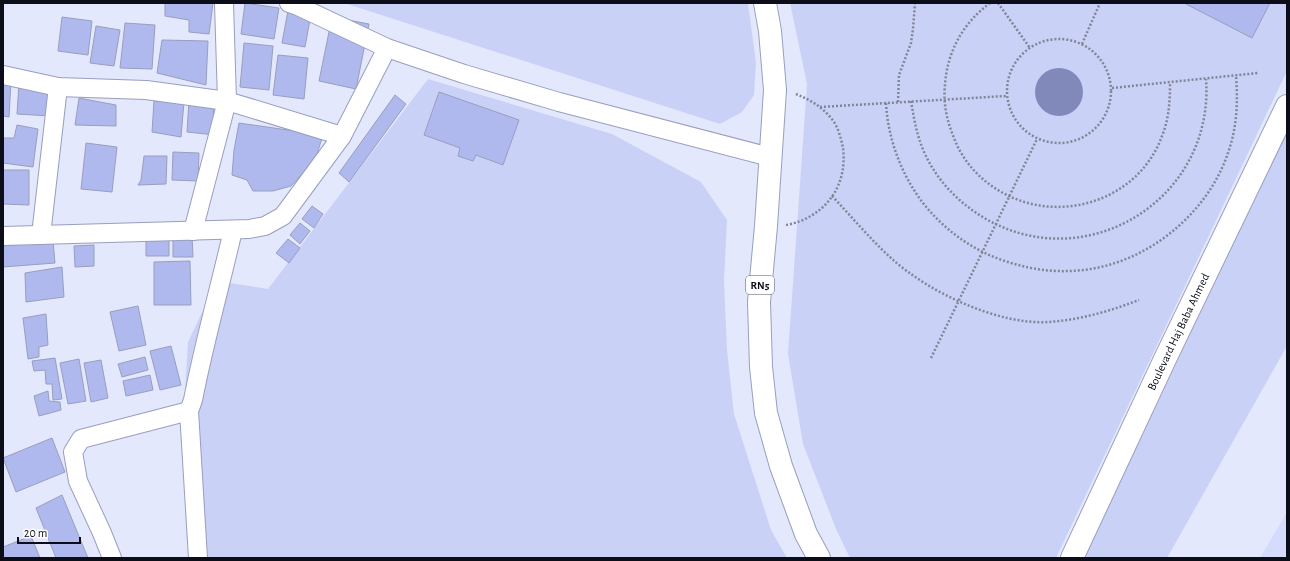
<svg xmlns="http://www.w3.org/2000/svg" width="1290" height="561" viewBox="0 0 1290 561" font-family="'Alegreya Sans',sans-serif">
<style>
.built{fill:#d5dbfd}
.green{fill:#cad1f7}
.water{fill:#8189bb}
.building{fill:#b0b9ee;stroke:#989ebf}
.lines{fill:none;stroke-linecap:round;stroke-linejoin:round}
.street-casing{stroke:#989ebe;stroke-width:20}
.secondary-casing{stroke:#989ebe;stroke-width:24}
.primary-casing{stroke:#989ebe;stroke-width:24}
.path{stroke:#828596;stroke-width:2.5;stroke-dasharray:2 2;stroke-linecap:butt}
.street{stroke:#fff;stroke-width:18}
.secondary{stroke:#fff;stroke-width:22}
.primary{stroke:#fff;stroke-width:22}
.labels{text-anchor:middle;stroke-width:3.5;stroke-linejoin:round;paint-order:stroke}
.shield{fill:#fff;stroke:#54565d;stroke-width:1}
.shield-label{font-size:11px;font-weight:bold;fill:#0b0d18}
.street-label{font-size:12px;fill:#0b0d18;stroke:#fff}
</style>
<rect width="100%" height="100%" fill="#e4e8fd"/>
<polygon class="built" points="1287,512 1287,558 1260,558"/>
<g class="green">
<polygon points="344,3 748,3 756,63 754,95 742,112 720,124"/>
<polygon points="790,3 1287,3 1287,71 1056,558 850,558 836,529 803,444 788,354 807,84"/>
<polygon points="428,79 612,134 701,182 727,220 724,281 727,350 734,414 771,530 787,558 200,558 183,422 188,342 217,281 268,289"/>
<polygon points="1287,128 1287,346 1167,558 1081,558"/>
</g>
<circle class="water" cx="1059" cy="92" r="24"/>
<g class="building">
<polygon points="165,3 213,3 209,34 189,32 189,20 165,16"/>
<polygon points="245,3 279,8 274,39 241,34"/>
<polygon points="1184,3 1270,3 1252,38"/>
<polygon points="289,5 312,9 305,47 282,43"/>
<polygon points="62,17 92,21 88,55 58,51"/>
<polygon points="332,17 369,24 356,89 319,81"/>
<polygon points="125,23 155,25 152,69 120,68"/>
<polygon points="96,26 120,30 114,66 90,63"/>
<polygon points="162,40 208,41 206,85 157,73"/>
<polygon points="244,43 273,46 269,90 240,87"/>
<polygon points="278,55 308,58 304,99 273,95"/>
<polygon points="3,81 11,81 9,117 3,116"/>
<polygon points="19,83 52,86 50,116 17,114"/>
<polygon points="439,92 519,120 503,165 476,155 473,161 458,156 460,148 424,135"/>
<polygon points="395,95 406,104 349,182 339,173"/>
<polygon points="79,98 116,105 116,126 75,125"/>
<polygon points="189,100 213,106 215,135 187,132"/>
<polygon points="154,101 184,102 181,137 152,132"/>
<polygon points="239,123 323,135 315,160 291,186 273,191 253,191 247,180 232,175 234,150"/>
<polygon points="17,125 38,129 33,167 3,163 3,138 14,138"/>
<polygon points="86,143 117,147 112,192 81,189"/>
<polygon points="173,152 199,153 198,181 172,180"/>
<polygon points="144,156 167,156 166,184 138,185 141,180"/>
<polygon points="3,170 29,170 29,205 3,204"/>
<polygon points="312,206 323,214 314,228 302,219"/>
<polygon points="300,223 310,231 300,244 290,235"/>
<polygon points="173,235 192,235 193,257 173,257"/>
<polygon points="146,236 169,237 169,256 146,256"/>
<polygon points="288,239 300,248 289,263 276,253"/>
<polygon points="53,241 55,263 3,267 3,246"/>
<polygon points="94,245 94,266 75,267 74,246"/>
<polygon points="190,261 191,305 154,305 154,262"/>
<polygon points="62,267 64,297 26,302 25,273"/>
<polygon points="138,306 146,345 119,351 110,312"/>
<polygon points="46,314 48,345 39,347 39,357 28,359 23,318"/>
<polygon points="171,346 181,385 160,390 150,351"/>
<polygon points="145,357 148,370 122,377 118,364"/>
<polygon points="55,358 62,399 53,400 52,384 46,384 45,370 34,371 32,361"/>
<polygon points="79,359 86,401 68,404 60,363"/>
<polygon points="101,360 108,398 91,402 84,363"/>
<polygon points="150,375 153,390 126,396 123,381"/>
<polygon points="48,391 49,401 60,402 61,410 39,416 34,396"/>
<polygon points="52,438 65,472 16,492 3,458"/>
<polygon points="62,495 88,558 56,558 36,508"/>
<polygon points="31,536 40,558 3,558 3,547"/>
</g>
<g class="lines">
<defs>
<g id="street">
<polyline points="289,3 298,6 387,48 464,74 559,102 770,157"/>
<polyline points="3,75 58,87 146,90 227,101 342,136"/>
<polyline points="193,231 227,101 224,3"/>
<polyline points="41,235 58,87"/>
<polyline points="3,236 249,229 265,226 283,216 342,136 387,48"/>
<polyline points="189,411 198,558"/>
<path d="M112,558L102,533L78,481L73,452L81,439L189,411L193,400C204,343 220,287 233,230"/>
</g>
<g id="secondary">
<path id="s1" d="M1072,558L1165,359L1287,106"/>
</g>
<polyline id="primary" points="765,3 770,31 775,90 766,226 759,302 761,367 766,413 781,466 806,534 819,558"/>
</defs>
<use href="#street" class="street-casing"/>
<use href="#secondary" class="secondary-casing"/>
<use href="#primary" class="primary-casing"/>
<g class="path">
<path d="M990,3C963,23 947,52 945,85C943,104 947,121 954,138C963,162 981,181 1003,193C1061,225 1139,200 1162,136C1169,119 1170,101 1170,83"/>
<polyline points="998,3 1030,48"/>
<circle cx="1059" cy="91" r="52"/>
<polyline points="1082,44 1100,3"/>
<polyline points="1112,88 1258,73"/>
<path d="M911,101C914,119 917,137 925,154C937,180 957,201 981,216C1084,280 1215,200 1206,79"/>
<polyline points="898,102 899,75 911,43 913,29 915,3"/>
<path d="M886,103C888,139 901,174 923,203C945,231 975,252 1008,262C1033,270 1057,273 1083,270C1148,263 1209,213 1229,150C1237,126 1238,101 1236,76"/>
<polyline points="820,107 1006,96"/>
<path d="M832,196C852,217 870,239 891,258C928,292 998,325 1048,322C1080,320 1110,311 1139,300"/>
<path d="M786,225C824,218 848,187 843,148C841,138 838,126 831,118C821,106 810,100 796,94"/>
<polyline points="931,358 1037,139"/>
</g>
<use href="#street" class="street"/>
<use href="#secondary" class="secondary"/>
<use href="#primary" class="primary"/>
</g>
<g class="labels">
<rect class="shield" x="746" y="276" width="28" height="18" rx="3"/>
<g class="shield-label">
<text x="760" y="289">RN5</text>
</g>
<g class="street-label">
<text dy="4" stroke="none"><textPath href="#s1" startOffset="250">Boulevard Haj Baba Ahmed</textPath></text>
</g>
</g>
<rect width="1290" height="561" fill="none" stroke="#0b0d18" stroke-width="8"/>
<path d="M18 537v6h62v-6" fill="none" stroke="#0b0d18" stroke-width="2"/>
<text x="24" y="537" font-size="12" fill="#0b0d18" stroke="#ffffff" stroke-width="3" paint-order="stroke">20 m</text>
</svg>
